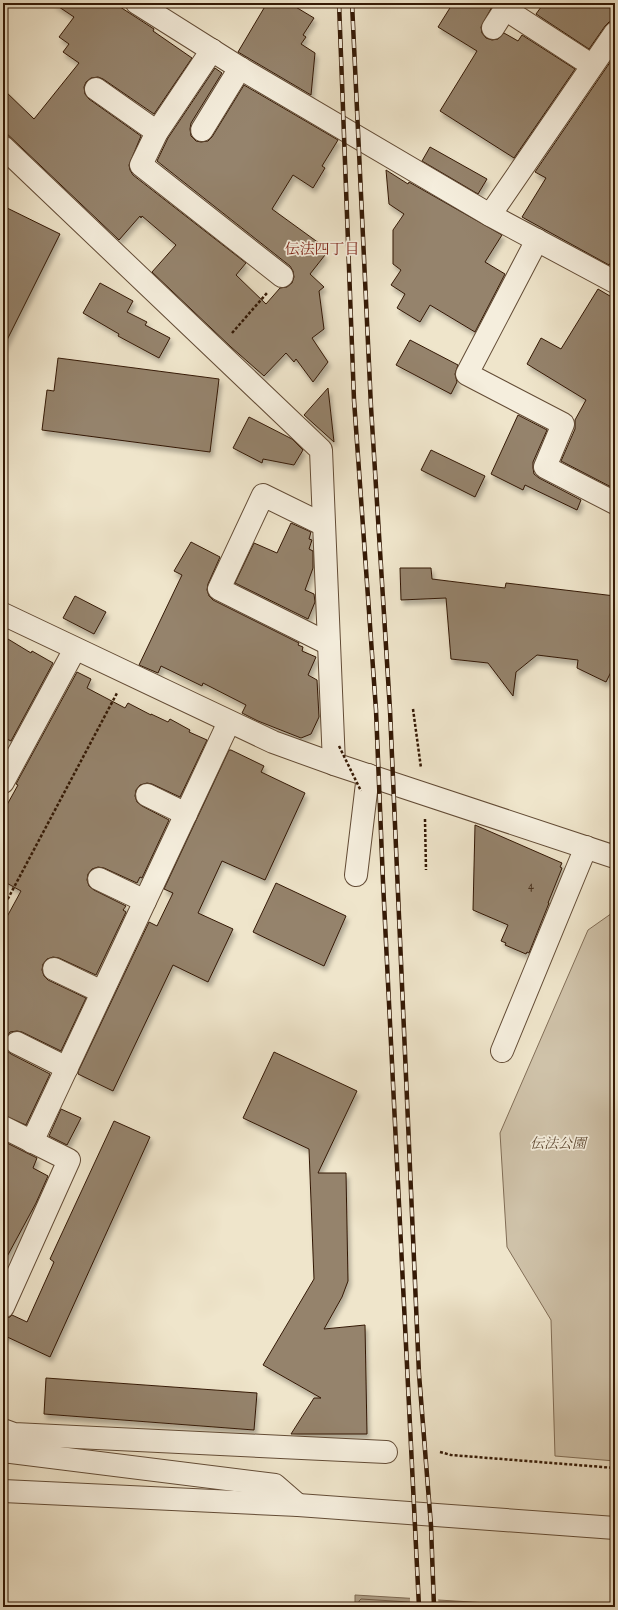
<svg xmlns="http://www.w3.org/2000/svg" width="618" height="1610" viewBox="0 0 618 1610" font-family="'IM FELL English','Noto Serif JP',serif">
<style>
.green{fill:#cfc2a9;stroke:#826e57}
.water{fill:#afa088;stroke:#7e6a54}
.pier{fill:#efe5cb}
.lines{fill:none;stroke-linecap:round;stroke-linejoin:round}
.shore{stroke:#725c46;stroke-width:1}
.building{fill:#95836c;stroke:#341905;filter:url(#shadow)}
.minor-casing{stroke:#634c36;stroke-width:24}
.path{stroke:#341905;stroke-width:2.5;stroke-dasharray:3 2;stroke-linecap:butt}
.minor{stroke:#f5eedd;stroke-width:22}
.rail-casing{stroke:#341905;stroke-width:4.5}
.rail{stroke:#f5eedd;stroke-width:3;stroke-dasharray:9;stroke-linecap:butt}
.path-bridge{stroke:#341905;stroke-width:2.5;stroke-dasharray:3 2;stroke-linecap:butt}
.labels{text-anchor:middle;stroke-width:3.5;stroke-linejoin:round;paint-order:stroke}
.number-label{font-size:12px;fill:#4c341f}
.park-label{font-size:14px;font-style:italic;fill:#624c36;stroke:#f5eedd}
.neighbourhood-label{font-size:15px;fill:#7a1f14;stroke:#f5eedd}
</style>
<defs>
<filter id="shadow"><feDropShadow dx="2.5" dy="4.5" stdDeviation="2" flood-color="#0004"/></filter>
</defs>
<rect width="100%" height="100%" fill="#efe5cb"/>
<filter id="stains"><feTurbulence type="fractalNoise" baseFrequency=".005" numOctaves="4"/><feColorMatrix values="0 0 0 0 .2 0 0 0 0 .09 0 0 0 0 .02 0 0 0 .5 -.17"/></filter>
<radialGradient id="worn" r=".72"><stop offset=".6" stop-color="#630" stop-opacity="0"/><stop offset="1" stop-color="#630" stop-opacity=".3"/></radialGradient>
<polygon class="green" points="615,911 615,1461 555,1456 551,1320 507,1247 500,1133 588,930"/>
<polygon class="water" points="355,1595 555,1607 355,1607"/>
<polygon class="pier" points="410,1596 438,1598 439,1607 410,1607"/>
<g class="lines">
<g class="shore">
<polyline points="359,1607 359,1601 361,1599 489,1607"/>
<polyline points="364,1607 366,1605 406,1607"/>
</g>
</g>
<g class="building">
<polygon points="53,3 114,3 154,29 153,31 192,58 154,114 103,79 98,77 91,78 86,82 84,87 85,94 89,99 141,136 129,165 130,170 133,175 246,263 236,275 266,304 280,288 287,287 292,283 294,277 293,271 290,266 157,161 168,138 215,68 222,73 191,123 190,129 191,136 196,141 201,142 208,141 212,137 244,85 338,140 322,166 325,168 313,188 293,175 272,209 323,246 319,251 325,255 310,274 324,287 319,291 324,329 312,338 328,362 313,382 296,359 294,362 286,353 264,376 231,347 152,272 176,245 142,216 141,218 140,216 119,240 3,130 3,89 34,119 79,63 63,52 69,44 59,37 74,17"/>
<polygon points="267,3 289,3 314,18 303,35 306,37 301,44 315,53 311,95 238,52"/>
<polygon points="453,3 494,3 481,27 482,33 486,38 492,40 498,39 504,33 518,41 522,35 575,69 514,158 440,111 477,51 438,27"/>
<polygon points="544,3 615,3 615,21 609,22 605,26 589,49 536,14"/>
<polygon points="615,55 615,256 609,265 522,217 546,178 535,172"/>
<polygon points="430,147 487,179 478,194 422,161"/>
<polygon points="386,170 408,184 409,182 502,235 485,262 505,274 475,332 430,305 420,322 397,308 405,294 391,285 401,270 393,264 393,230 404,214 389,204"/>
<polygon points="3,206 60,234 3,348"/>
<polygon points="100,283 133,301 127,312 147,322 145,325 170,338 159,358 118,336 119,334 83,313"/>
<polygon points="598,289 615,299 615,489 561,461 575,429 575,420 586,400 527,364 541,338 561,349"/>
<polygon points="410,340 458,365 455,374 457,382 451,394 396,365"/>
<polygon points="58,358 219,379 210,452 42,430 47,390 54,391"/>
<polygon points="328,388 334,442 304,415"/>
<polygon points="518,415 547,430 533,462 533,468 534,474 539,478 581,500 577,510 525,485 523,490 491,474"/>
<polygon points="249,417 292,439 303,450 294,465 263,459 262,463 233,448"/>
<polygon points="431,450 485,476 475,497 421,470"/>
<polygon points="291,523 311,532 309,539 312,540 309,549 313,551 313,568 305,590 314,594 315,602 308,619 235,583 254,543 277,553"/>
<polygon points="191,542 220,557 208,584 207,590 209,596 213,600 299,643 298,645 303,647 302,651 316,657 308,675 317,680 319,717 311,734 301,738 258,721 242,713 246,705 203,683 202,686 161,666 158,673 139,665 182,575 174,571"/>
<polygon points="400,568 431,568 432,579 505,588 506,583 615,596 615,664 606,682 577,668 578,660 537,655 516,672 513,696 488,663 451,659 446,598 401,600"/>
<polygon points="75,596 106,612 94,634 63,618"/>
<polygon points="3,636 31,653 32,651 53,663 11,741 3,737"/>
<polygon points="77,672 91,679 87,688 125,708 128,703 151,715 151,714 168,722 170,719 190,730 189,732 207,740 180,797 152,784 147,783 140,785 136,790 135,796 137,802 142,806 169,820 142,878 140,877 137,883 104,868 98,867 92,869 88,874 87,880 89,886 94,890 126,906 123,910 126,912 96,975 59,958 53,957 47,959 43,964 42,970 44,976 48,980 86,998 61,1051 22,1032 17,1031 10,1032 6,1038 5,1043 6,1050 11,1054 50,1074 26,1125 3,1115 3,924 21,891 3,881 3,812 18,785 16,784"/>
<polygon points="229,750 231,750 264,766 261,772 305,793 265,880 222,861 198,913 233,929 208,982 173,965 113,1091 78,1074 78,1072 149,922 157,926 173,893 164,889"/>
<polygon points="475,825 562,863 560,867 562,868 548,903 549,903 529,953 527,952 526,954 505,945 506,943 501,941 508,925 473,910"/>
<polygon points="276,883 346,916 324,966 253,932"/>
<polygon points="274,1052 357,1091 318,1173 346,1173 348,1281 342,1297 324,1329 365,1325 367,1434 291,1434 314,1398 321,1398 263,1365 314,1279 309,1149 243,1118"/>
<polygon points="61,1109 81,1118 67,1145 49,1136"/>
<polygon points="114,1121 150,1137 50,1357 3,1335 3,1319 10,1317 12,1315 27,1322 54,1262 50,1259"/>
<polygon points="3,1141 37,1158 33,1168 48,1176 36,1203 3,1264"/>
<polygon points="46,1378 257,1393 254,1430 44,1414"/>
</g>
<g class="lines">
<defs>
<g id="minor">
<polyline points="137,3 240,68 490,215 615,282"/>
<polyline points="505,9 582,59"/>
<polyline points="493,28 509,3"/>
<polyline points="212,50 157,132 141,165 282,276"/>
<polyline points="96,89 157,132"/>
<polyline points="202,130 240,68"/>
<polyline points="3,147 321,450 334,764"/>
<polyline points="490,215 615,33"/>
<polyline points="537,240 467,374 563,424 545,467 615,503"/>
<polyline points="324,525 263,495 219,589 329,644"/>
<polyline points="3,614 273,742 334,764 615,857"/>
<polyline points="3,782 75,649"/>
<polyline points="147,795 186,814"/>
<polyline points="356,875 368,775"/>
<polyline points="99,879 145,901"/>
<polyline points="54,969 102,992"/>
<polyline points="17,1043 67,1068"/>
<polyline points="502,1051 586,847"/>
<polyline points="3,1127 69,1160 3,1307"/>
<polyline points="32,1142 229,722"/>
<polyline points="3,1430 14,1434 386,1452"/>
<polyline points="3,1451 275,1485 298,1505"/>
<polyline points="3,1491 298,1505 615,1528"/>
</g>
</defs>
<use href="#minor" class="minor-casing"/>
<g class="path">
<polyline points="232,333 267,293"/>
<polyline points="413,709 421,768"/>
<polyline points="425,819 426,870"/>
<polyline points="3,908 117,693"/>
<polyline points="440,1452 451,1455 615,1468"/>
</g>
<use href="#minor" class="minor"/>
<defs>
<g id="rail">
<polyline points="339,3 354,400 376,710 383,882 419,1607"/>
<polyline points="352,3 371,407 390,710 419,1374 431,1526 434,1607"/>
</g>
</defs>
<use href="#rail" class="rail-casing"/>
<use href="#rail" class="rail"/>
<polyline class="path-bridge" points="339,746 361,791"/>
</g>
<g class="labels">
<g class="number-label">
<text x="531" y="889">4</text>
</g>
<g class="park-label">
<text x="558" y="1148">伝法公園</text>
</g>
<g class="neighbourhood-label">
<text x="322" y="254">伝法四丁目</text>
</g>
</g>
<rect width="618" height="1610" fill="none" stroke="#efe5cb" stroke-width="16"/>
<rect x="4" y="4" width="610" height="1602" fill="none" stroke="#341905" stroke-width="2"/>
<rect x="8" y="8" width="602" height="1594" fill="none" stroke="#341905"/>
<rect width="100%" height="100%" filter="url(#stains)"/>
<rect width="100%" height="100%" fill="url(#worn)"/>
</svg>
